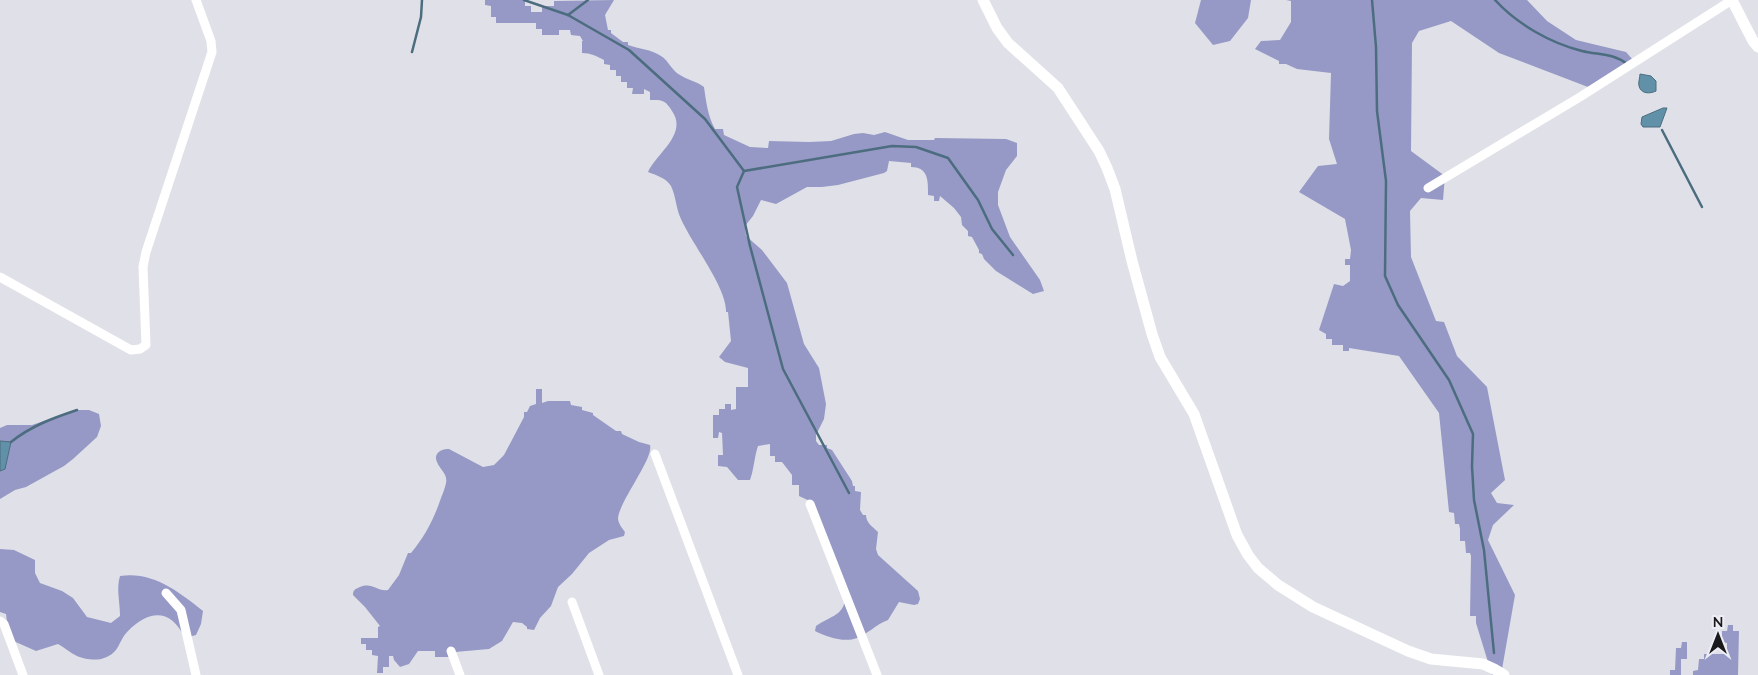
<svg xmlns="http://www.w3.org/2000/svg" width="1758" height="675" viewBox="0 0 1758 675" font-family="Mulish,sans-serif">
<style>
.forest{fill:#9699c5}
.water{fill:#6191a9;stroke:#4c6d7f}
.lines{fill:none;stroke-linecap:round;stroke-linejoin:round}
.stream{stroke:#4c6d7f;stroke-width:2.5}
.street{stroke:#fff;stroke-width:9}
.secondary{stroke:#fff;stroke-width:11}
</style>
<rect width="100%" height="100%" fill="#e0e1e8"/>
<g class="forest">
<path d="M485,0H525V6H531V12H542V6H554V1L614,0L605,15L608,30H611V33L623,42H628V45C639,49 651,49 661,56C669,61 672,71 680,75C688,80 696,81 704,87C706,101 708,117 715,129H723L724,135L750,147L768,148L769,141L809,142L831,141L854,134L863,133L874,135L885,132L908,140H934L935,138L1006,139L1017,143V156L1006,170L998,192V205L1010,237L1040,280L1044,291L1033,294L996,271L984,259L982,254L979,253V250L972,237L968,236V231L962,225L961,217L954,208L940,196L939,201H934V196L928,195C928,182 929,167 911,167V163L889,161L887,171L884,173L838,185L822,187H807L776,204L761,200L753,216L745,226L746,236L762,250L787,283L804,344L819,368L826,404L824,419L816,435V441L819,445H827V448L832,450L852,481L853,486H855V491L861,492L860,510L863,515H866C866,523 873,527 878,532L876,549L878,555L918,591L920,599L918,604L914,605L899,602L888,620C875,625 868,634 857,638C844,643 827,637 815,631L816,626C828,617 843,616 845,600L812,502L799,496V485H792V475L782,462H775V456H770V444L758,446C754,458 754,469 750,480H738L727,467L718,466V455H723L722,433L719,432L718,438H713V415H719V409H725V404H731V410L736,409V387H748V368L725,362L719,357L731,341L728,312H726C727,288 692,244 681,219C676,209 676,196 671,186C666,178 656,175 648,172C657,153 688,134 672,111C665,100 663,100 650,100V92L644,89V94H632L633,88H627V82H621V76H616V70H610V65L604,64V60C596,56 591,53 582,53V41H583L580,36L571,35L570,30H559V35H542V29H536V23H496V17H491V6L485,5Z"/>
<polygon points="1201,0 1251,0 1248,18 1230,41 1213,45 1195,23"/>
<polygon points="1286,0 1527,0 1547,21 1576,40 1626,52 1633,60 1627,69 1588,87 1499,53 1451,21 1419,31 1412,43 1411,151 1445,176 1443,200 1421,198 1410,211 1411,257 1436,321 1444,322 1457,356 1487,387 1505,480 1491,493 1497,503 1514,505 1493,525 1488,540 1515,595 1501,675 1492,675 1476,623 1476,616 1470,616 1471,556 1470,553 1466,553 1465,541 1460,541 1460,529 1459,524 1455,524 1454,513 1449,512 1439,413 1399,356 1349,348 1349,351 1343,351 1343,345 1332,345 1332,339 1326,339 1326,334 1319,330 1334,284 1343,286 1350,281 1350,265 1345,265 1345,259 1350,259 1351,250 1345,219 1299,192 1318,166 1337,164 1329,139 1331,73 1297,69 1286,64 1279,64 1279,61 1255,49 1261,41 1280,40 1291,22 1291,1"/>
<path d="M536,389H542V403L548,401H570L571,405L582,407V410L593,413V415L616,431H621L622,434L639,442L650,445C654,458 620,500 618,518C618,523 622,528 625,532L624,536L609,540L589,553L572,574L558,587L551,606L540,618L534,630L527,629V627L522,623L513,622L502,641L489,649L455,652L452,657H435V651H418L409,664L400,667L394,660L393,656H389V667H383V673H377L378,656L372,655V650H366V644H361V638H378V627L380,626L365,607L353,595C353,590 355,589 360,587C373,582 377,592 388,590L399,575L408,553H411C425,536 434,519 441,498C443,493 445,488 446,483C448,474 440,470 437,462C433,454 441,448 449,449L483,467L494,465L504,455L524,417V412H527L530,406L536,404Z"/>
<polygon points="76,410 89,410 99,414 101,426 97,437 73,459 64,466 26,487 15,490 0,499 0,428 7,425 32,425"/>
<path d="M0,549L14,550L35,560V573L40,583L62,591L73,598L87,617L111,623L120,616C120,601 116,589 120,576C153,571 179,592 203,611L201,624L196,635L185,638C171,609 150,609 128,631C118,641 120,653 104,658C97,661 83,659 77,656C70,653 64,647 58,644L36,651L9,639L6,614L0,612Z"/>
<polygon points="1728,625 1733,625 1733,631 1739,631 1738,675 1693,675 1693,671 1698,670 1699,659 1704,659 1704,654 1727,654 1727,643 1722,642 1722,631 1727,631"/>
<polygon points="1682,642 1687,642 1687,659 1681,659 1681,675 1670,675 1670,670 1675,670 1676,648 1681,648"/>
</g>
<g class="water">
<path d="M1640,74L1651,76L1656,81V91C1650,94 1641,94 1639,86C1638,82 1640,78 1640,74Z"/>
<polygon points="1663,108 1667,108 1660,127 1643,127 1641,124 1642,117"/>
<polygon points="0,441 11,442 5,469 0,471"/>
</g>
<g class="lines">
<g class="stream">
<polyline points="524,0 568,15 629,50 705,119 744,171 737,187 750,246 783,369 849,493"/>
<polyline points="1372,0 1376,47 1377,111 1386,181 1385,276 1398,305 1449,380 1473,434 1472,466 1474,500 1484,550 1494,653"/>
<path d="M1495,0C1517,24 1550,43 1582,51C1598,55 1614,53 1627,64"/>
<polyline points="568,15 588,0"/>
<polyline points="412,52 421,17 422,0"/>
<polyline points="1662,130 1702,207"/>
<polyline points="744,171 892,146 916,147 948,158 978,200 992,229 1013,255"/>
<path d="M11,442C31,426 53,418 77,410"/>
</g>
<g class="street">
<polyline points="1428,188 1580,97 1732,0"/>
<polyline points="0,277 131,350 140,349 146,345 143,267 146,252 212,52 211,41 196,0"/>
<polyline points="655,454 738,675"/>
<polyline points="810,504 877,675"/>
<polyline points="166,593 181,610 196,675"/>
<polyline points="572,602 599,675"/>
<polyline points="0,621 4,624 23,675"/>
<polyline points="451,651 460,675"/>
</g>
<g class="secondary">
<polyline points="983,0 997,28 1008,43 1058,88 1099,151 1107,168 1115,189 1132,261 1152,334 1160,357 1194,414 1237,535 1248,555 1258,568 1278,585 1313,607 1408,651 1431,659 1483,664 1494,669 1504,675"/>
<polyline points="1732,0 1753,41 1758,47"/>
</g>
</g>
<g transform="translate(1718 635)" stroke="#edeef5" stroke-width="4" paint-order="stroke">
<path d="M0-4L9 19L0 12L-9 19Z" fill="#1a1a1d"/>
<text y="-8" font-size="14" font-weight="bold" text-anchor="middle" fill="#1a1a1d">N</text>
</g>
</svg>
